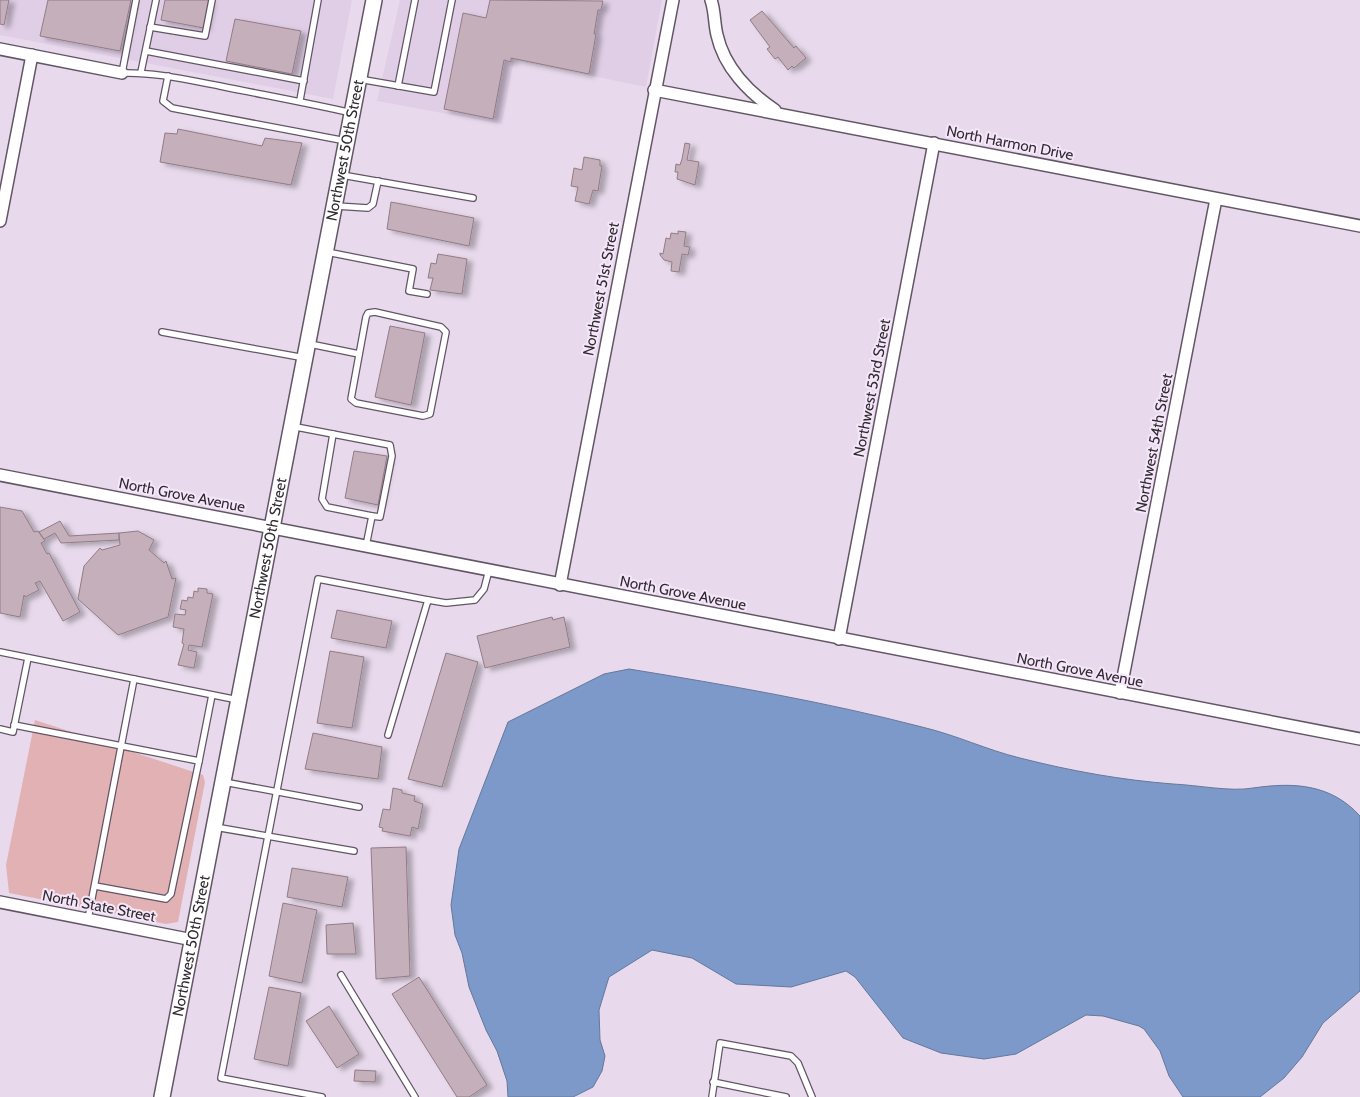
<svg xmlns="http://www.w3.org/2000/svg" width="1360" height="1097" viewBox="0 0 1360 1097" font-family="Cabin,sans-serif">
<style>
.built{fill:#e0cee6}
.green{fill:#e2b1b3}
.water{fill:#7c99c9;stroke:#65789b}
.building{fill:#c5afba;stroke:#917c86;filter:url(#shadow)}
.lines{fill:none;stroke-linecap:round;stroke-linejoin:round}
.lane-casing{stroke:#625666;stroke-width:8}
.street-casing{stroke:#625666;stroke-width:14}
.secondary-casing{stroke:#625666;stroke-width:18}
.lane{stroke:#fff;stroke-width:5.5}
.street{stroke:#fff;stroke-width:11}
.secondary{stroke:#fff;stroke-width:15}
.labels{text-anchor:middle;stroke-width:4;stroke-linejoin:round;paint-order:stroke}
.street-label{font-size:15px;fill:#302a31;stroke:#f5e7f9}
</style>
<defs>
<filter id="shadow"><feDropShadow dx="5.5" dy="3" stdDeviation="2.5" flood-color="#0004"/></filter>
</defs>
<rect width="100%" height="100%" fill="#e8daec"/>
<g class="built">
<polygon points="0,0 352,0 333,99 0,35"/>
<polygon points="400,0 662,0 646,87 514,60 502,124 377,101"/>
</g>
<polygon class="green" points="35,720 203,775 205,782 178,922 166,924 9,893 6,865"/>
<path class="water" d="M629,669C727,685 826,702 922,727C956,735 987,750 1020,758C1071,771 1121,780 1173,784C1197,785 1230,792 1253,788C1294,782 1331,784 1360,816V991L1323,1023L1302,1057L1284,1078L1260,1097H1183L1169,1076L1160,1051L1144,1029L1139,1026L1103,1016L1086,1015L1016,1054L984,1059L941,1053L903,1038L855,977L846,971L791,987L736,984L692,958L652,950L609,977L599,1010L600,1040L605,1056L602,1071L593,1087L573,1097H508L507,1081L497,1051L486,1030L469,987L462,953L455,935L451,905L459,849L508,722L604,674Z"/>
<g class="building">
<polygon points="0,0 9,0 4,25 0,24"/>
<polygon points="48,0 131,0 120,51 40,36"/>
<polygon points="165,0 209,0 204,28 161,20"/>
<polygon points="490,0 603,1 601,10 598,10 594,34 596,34 589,74 511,58 511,62 504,60 493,119 444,109 463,13 486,18"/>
<polygon points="762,11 794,48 796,46 806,58 794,68 792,66 788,70 778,57 775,59 767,49 770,47 750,20"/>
<polygon points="235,19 301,31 292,74 226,61"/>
<polygon points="178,129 262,146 265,138 302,143 291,185 160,162 165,133 177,134"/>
<polygon points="685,143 690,144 687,160 699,162 695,185 677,179 678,172 675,172 676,164 680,165 682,159"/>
<polygon points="584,157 600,160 600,166 602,166 598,191 593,190 589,204 575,201 578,187 571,186 574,168 582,170"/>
<polygon points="391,202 474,218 469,246 387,229"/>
<polygon points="678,231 686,232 684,246 690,247 688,255 682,254 679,272 671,271 672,262 664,260 660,255 660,253 663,254 666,238 670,239 671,233 678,234"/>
<polygon points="438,254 467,259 462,294 430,290 433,278 428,278 431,263 436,264"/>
<polygon points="390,326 425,333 411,405 375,397"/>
<polygon points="354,451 387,456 378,505 345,498"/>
<polygon points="0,507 22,511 34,532 38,531 45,541 41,543 47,554 49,553 80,612 63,621 40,581 35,583 39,590 25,597 24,595 20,617 0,613"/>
<polygon points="60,521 69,536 119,533 119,540 61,543 55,533 44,539 39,532"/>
<polygon points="138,531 154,540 149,550 164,563 166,561 172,579 176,578 168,617 118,635 78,599 84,566 100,548 102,550 120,545 119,533"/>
<polygon points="198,588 207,589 207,593 213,594 202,647 189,645 188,650 197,652 194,668 178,665 184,644 182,643 184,629 173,627 175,614 185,615 186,610 180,609 182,600 187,601 188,597 193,598 194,591 198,592"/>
<polygon points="337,610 392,621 386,648 331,638"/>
<polygon points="552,617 553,620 564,617 570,647 485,668 477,636"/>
<polygon points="330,651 364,657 352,728 317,723"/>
<polygon points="446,653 478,662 442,787 408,779"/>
<polygon points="313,733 382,747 378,779 305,769"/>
<polygon points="393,788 402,790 402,793 415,796 414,801 423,804 418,829 412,827 410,836 382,831 383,828 379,827 383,809 390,810"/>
<polygon points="406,847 410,976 376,979 371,848"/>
<polygon points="292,868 348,877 342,907 287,897"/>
<polygon points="283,903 317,910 302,983 269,976"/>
<polygon points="353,923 356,954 327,954 326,925"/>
<polygon points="419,977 487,1085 469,1097 457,1097 392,994"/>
<polygon points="269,987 301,993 288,1066 254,1059"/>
<polygon points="329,1006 359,1054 337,1068 306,1021"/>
<polygon points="355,1070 376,1071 375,1082 354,1081"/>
</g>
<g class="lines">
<defs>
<g id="lane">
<path d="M136,0L122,73C155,72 188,80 220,86C264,95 308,103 352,113"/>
<polyline points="150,27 205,36 212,0"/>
<polyline points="146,51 304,81"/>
<polyline points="141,72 156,0"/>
<polyline points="168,76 163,101 172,108 346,141"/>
<polyline points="359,79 434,92 452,0"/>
<polyline points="398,86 415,0"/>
<polyline points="300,100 318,0"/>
<polyline points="342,175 473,198"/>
<polyline points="336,206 368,208 373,204 378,181"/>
<polyline points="327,252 413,269 409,291 427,294"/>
<polygon points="375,312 441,327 446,332 430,414 423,416 356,403 351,399 366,317 368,313"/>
<polyline points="162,332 305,358"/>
<polyline points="310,344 359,354"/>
<polyline points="291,426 390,445 392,456 380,517 372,516 366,546"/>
<polyline points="333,434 322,499 327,507 372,516"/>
<polyline points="0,652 238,700"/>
<polyline points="14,725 199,761 212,695"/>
<polyline points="0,729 13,732 28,658"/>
<polyline points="388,735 428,600 446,603 475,600 484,589 489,570"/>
<polyline points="224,782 359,807"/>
<polyline points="215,827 354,851"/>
<polyline points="95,886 166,899 171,894 199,761"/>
<polyline points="88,919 134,679"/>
<polyline points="341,975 415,1097"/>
<polyline points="713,1082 786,1097"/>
<polyline points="322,1097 221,1078 318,579 428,600"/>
<polyline points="712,1097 720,1043 791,1056 798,1063 812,1097"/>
</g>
<g id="street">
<path d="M711,0C715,11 714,23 717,35C724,67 749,93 775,110"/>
<polyline points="0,49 122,73"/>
<polyline points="654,90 1360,226"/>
<polyline points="0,221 32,55"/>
<polyline points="0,475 1360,739"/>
<polyline points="560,585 673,0"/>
<polyline points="839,639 934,143"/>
<polyline points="1120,693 1216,199"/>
<polyline points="0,902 193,940"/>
</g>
<g id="secondary">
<path id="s1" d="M162,1097L374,0"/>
</g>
</defs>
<use href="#lane" class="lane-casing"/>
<use href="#street" class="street-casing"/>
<use href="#secondary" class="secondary-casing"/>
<use href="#lane" class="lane"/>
<use href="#street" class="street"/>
<use href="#secondary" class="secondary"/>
</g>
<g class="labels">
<g class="street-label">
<text transform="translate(1010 143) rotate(11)" y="5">North Harmon Drive</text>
<text dy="5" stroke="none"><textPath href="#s1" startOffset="964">Northwest 50th Street</textPath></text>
<text transform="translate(601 289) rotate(-79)" y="5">Northwest 51st Street</text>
<text transform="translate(872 388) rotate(-79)" y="5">Northwest 53rd Street</text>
<text transform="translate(1154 443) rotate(-79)" y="5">Northwest 54th Street</text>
<text transform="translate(182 495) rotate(11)" y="5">North Grove Avenue</text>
<text dy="5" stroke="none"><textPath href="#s1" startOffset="559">Northwest 50th Street</textPath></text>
<text transform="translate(683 593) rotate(11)" y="5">North Grove Avenue</text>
<text transform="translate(1080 670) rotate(11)" y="5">North Grove Avenue</text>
<text transform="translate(99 906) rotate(11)" y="5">North State Street</text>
<text dy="5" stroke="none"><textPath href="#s1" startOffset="154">Northwest 50th Street</textPath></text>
</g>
</g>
</svg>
